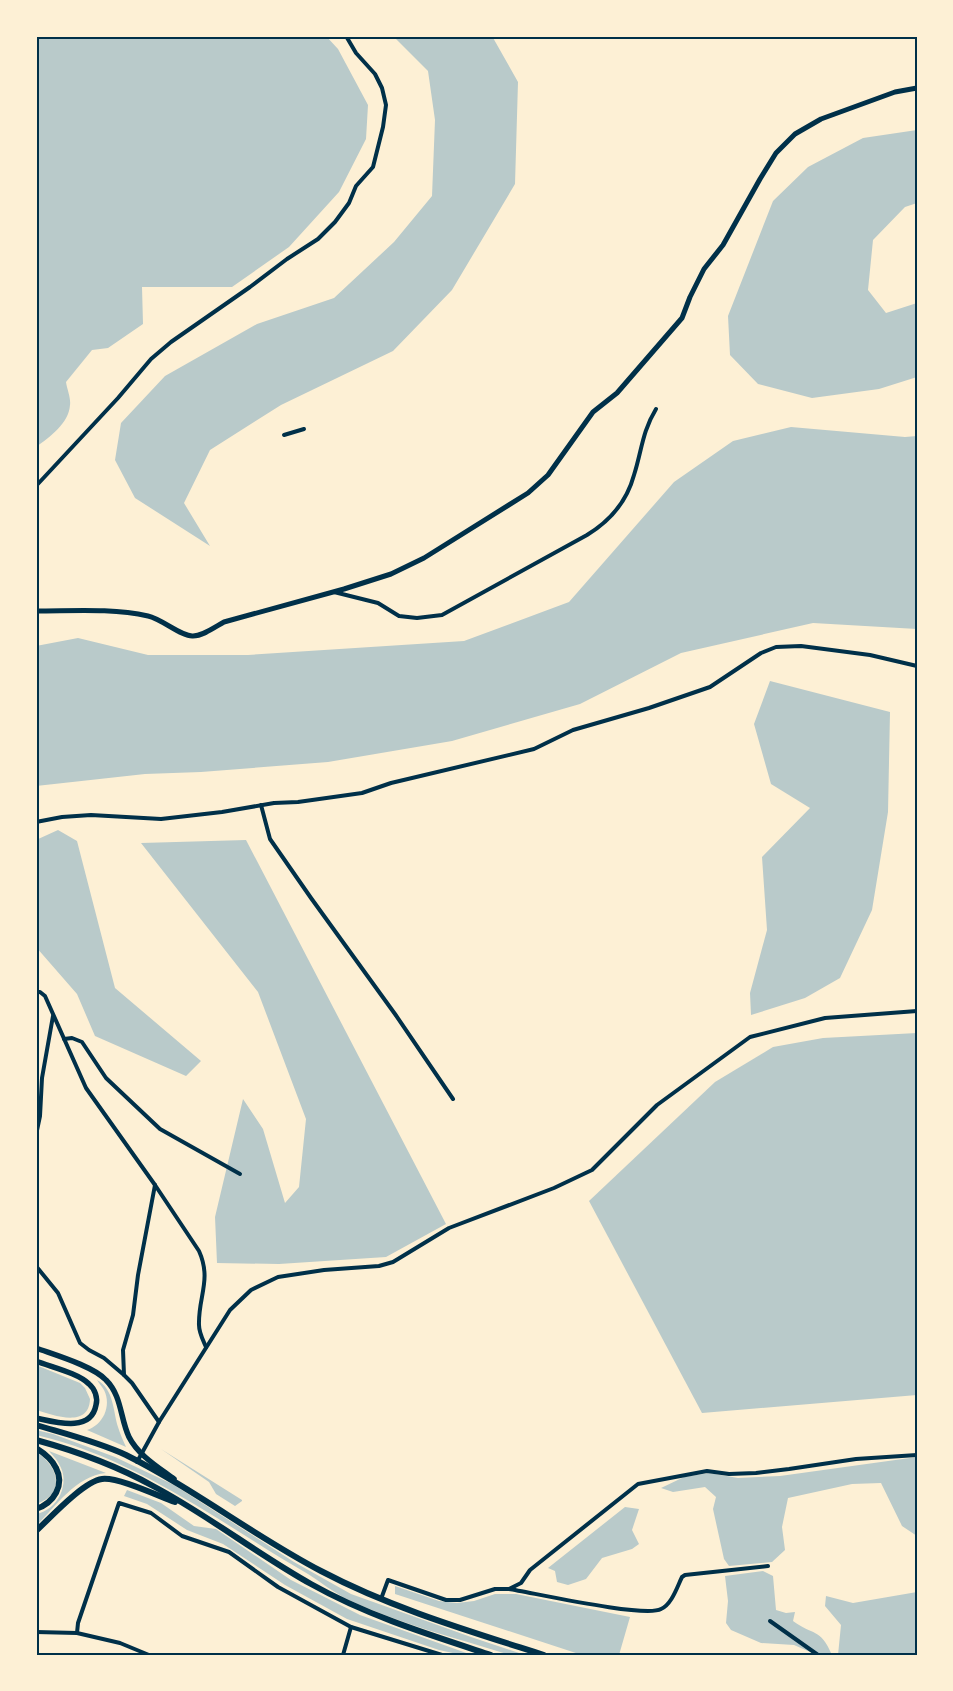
<svg xmlns="http://www.w3.org/2000/svg" width="953" height="1691" viewBox="0 0 953 1691" font-family="Bitter,serif">
<style>
.green{fill:#b9caca}
.lines{fill:none;stroke-linecap:round;stroke-linejoin:round}
.minor{stroke:#003049;stroke-width:4}
.tertiary{stroke:#003049;stroke-width:5}
.secondary{stroke:#003049;stroke-width:5.5}
.primary{stroke:#003049;stroke-width:6}
.neatline{fill:none;stroke:#003049;stroke-width:2}
</style>
<rect width="100%" height="100%" fill="#fdf0d5"/>
<g class="green">
<path d="M36,36H326L338,49L368,105L366,139L339,192L289,247L232,287H142L143,324L108,348L92,350L66,382C67,389 71,398 70,405C69,423 50,437 36,447Z"/>
<polygon points="393,36 492,36 518,82 515,184 452,290 393,351 281,405 210,450 184,503 210,546 135,498 115,460 121,423 165,376 257,324 334,298 394,242 432,196 435,120 428,71"/>
<polygon points="917,130 917,203 905,207 873,240 868,290 886,313 917,303 917,377 879,389 812,398 758,384 730,355 728,316 773,201 808,167 863,138"/>
<polygon points="791,427 905,437 917,436 917,629 813,623 681,653 580,704 452,741 328,762 201,772 145,774 36,786 36,646 78,638 148,655 248,655 464,641 569,602 674,482 733,441"/>
<polygon points="770,681 890,712 888,812 872,910 840,978 805,998 751,1015 750,993 767,930 762,857 810,808 771,784 754,724"/>
<polygon points="58,830 77,841 115,988 201,1061 186,1076 95,1036 77,994 36,947 36,840"/>
<polygon points="246,840 446,1224 386,1257 279,1264 217,1263 215,1217 243,1099 263,1129 285,1203 299,1187 306,1119 258,992 141,843"/>
<polygon points="917,1033 917,1395 702,1413 589,1201 715,1082 773,1047 823,1038"/>
<path d="M36,1365L80,1383L85,1388L90,1399C89,1429 53,1415 36,1410Z"/>
<path d="M97,1380C114,1389 113,1411 118,1427C120,1434 123,1440 126,1447L87,1430C103,1425 112,1406 104,1390C102,1387 99,1383 97,1380Z"/>
<path d="M36,1430L53,1434L115,1457L174,1485L294,1562L351,1594L471,1637L525,1655H510C456,1638 400,1624 349,1600C334,1593 321,1582 308,1574C220,1523 137,1458 36,1435Z"/>
<polygon points="161,1449 242,1500 242,1501 235,1506 216,1494 209,1482"/>
<path d="M49,1451L106,1473C76,1476 56,1506 36,1526V1514C58,1510 71,1483 59,1464C57,1459 52,1455 49,1451Z"/>
<path d="M36,1452C59,1466 66,1494 36,1504Z"/>
<polygon points="917,1457 917,1536 902,1526 881,1483 852,1484 788,1498 782,1527 785,1550 772,1562 729,1566 724,1559 713,1509 716,1497 705,1487 673,1492 661,1488 684,1477 709,1473 738,1478 780,1476"/>
<polygon points="127,1490 161,1503 194,1526 216,1529 291,1580 360,1615 472,1655 462,1655 439,1650 347,1619 285,1585 223,1544 187,1530 147,1504 124,1496"/>
<polygon points="625,1507 639,1509 632,1530 639,1544 632,1549 602,1558 586,1579 568,1585 557,1582 555,1571 548,1568"/>
<path d="M763,1571L773,1576L776,1610L786,1613L795,1612L793,1621C813,1636 820,1627 832,1655H817L794,1645L761,1643L731,1630L726,1623L728,1601L725,1576Z"/>
<polygon points="395,1586 439,1601 457,1603 474,1601 495,1594 516,1594 630,1617 619,1655 582,1655 395,1594"/>
<polygon points="917,1592 917,1655 838,1655 841,1625 825,1606 826,1596 853,1603"/>
</g>
<g class="lines">
<g class="minor">
<polyline points="284,435 304,429"/>
<polyline points="36,486 118,398 151,359 171,342 250,287 287,259 318,239 335,222 349,203 356,186 373,167 383,127 386,105 382,88 375,74 356,53 346,36"/>
<path d="M334,592L378,603L399,616L417,618L442,615L587,535C610,521 627,501 634,475C642,450 642,432 656,409"/>
<polyline points="261,805 270,839 311,898 395,1014 453,1099"/>
<polyline points="36,822 62,817 91,815 161,819 222,812 274,803 298,802 362,793 391,783 534,749 573,730 649,708 710,687 761,653 776,647 801,646 870,655 917,666"/>
<path d="M36,992H40L45,996L86,1088L155,1185L199,1251C212,1280 198,1297 199,1325C199,1333 203,1340 206,1347"/>
<polyline points="64,1039 72,1038 82,1042 106,1078 160,1129 240,1174"/>
<polyline points="36,1135 40,1116 42,1078 53,1016"/>
<polyline points="36,1266 58,1293 80,1343 89,1350 104,1358 124,1375 132,1383 159,1422"/>
<polyline points="124,1375 123,1350 133,1315 138,1275 155,1185"/>
<polyline points="137,1462 159,1422 230,1310 251,1290 278,1277 324,1270 379,1266 393,1262 449,1228 554,1188 592,1170 657,1105 750,1037 825,1018 917,1011"/>
<polyline points="509,1589 521,1583 530,1570 638,1484 707,1471 729,1474 756,1473 789,1469 856,1459 917,1455"/>
<path d="M381,1599L388,1580L446,1600H460L495,1589H509C534,1593 645,1618 661,1609C672,1604 677,1587 682,1577L685,1575L768,1566"/>
<polyline points="770,1621 818,1655"/>
<polyline points="36,1632 77,1633 120,1643 149,1655"/>
<polyline points="77,1633 78,1623 119,1503 151,1513 182,1536 229,1552 278,1587 351,1627 442,1655"/>
<polyline points="343,1655 351,1627"/>
</g>
<path class="tertiary" d="M36,611C73,611 112,608 148,616C162,619 182,637 193,636C203,636 215,627 224,622L344,589L391,574L424,558L528,493L548,475L593,412L617,393L682,318L690,297L704,269L723,245L760,179L776,153L795,134L821,119L895,92L917,88"/>
<g class="secondary">
<path d="M36,1348C55,1355 93,1366 106,1380C122,1396 120,1418 129,1437C138,1455 158,1467 174,1479"/>
<path d="M36,1361C51,1367 78,1373 89,1384C95,1389 98,1398 96,1405C91,1433 55,1422 36,1418"/>
</g>
<g class="primary">
<path d="M36,1425C66,1434 98,1442 126,1455C194,1489 254,1536 321,1571C391,1608 469,1631 544,1655"/>
<path d="M36,1440C76,1451 117,1466 153,1486C208,1515 257,1554 311,1584C368,1616 430,1635 491,1655"/>
<path d="M36,1448C44,1453 52,1459 56,1468C65,1485 54,1503 36,1509"/>
<path d="M36,1531C50,1518 84,1481 102,1479C119,1477 158,1496 175,1502"/>
</g>
</g>
<rect width="953" height="1691" fill="none" stroke="#fdf0d5" stroke-width="75"/>
<rect x="38" y="38" width="878" height="1616" class="neatline"/>
</svg>
